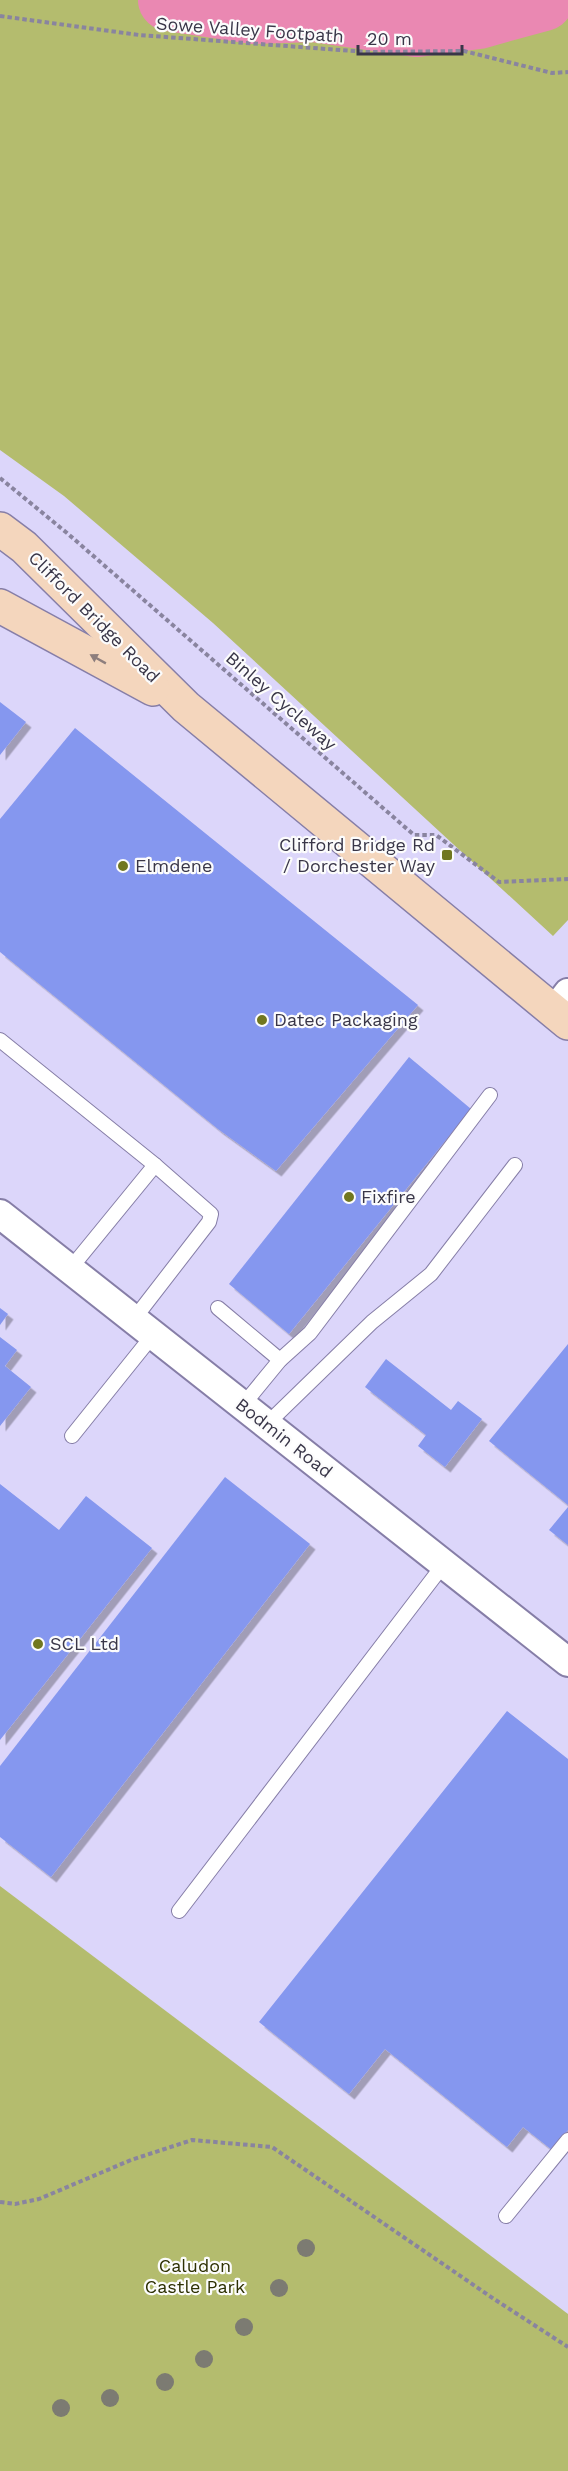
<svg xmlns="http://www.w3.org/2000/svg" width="568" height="2471" viewBox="0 0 568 2471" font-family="'Work Sans',sans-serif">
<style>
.green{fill:#b4bc6e}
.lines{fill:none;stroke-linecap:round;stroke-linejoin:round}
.river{stroke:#ea88b2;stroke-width:62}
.building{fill:#8597ef;filter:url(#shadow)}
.lane-casing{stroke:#867ea7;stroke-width:16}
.street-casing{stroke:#867ea7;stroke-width:32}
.secondary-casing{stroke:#867ea7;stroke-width:36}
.path{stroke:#89849f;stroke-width:4;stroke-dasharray:4.5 3;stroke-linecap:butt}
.lane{stroke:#fff;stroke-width:14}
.street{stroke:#fff;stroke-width:28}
.secondary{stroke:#f4d6bd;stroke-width:33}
.tree{fill:#7c7b72}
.oneway{fill:#8d7e7d}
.poi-dot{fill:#717720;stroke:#fcfcfc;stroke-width:2}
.labels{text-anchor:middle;stroke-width:4.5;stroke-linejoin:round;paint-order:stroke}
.street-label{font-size:18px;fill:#393648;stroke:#fcfcfc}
.poi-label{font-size:18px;fill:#393648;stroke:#fcfcfc;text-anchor:start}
.park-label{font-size:18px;fill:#2d3002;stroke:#fcfcfc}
</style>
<defs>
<filter id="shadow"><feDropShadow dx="5.5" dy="5.5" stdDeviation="0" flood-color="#0004"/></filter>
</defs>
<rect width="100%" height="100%" fill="#dcd6fa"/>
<g class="green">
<polygon points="0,0 568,0 568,920 553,936 213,623 64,496 0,450"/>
<polygon points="0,1886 568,2314 568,2471 0,2471"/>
</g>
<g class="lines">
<polyline class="river" points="169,0 254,13 314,11 417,26 478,18 543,0"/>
</g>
<g class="building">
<polygon points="0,702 26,722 0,755"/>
<polygon points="75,728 418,1005 276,1171 218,1129 0,952 0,819"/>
<polygon points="409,1057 471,1109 289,1334 229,1284"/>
<polygon points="0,1308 8,1314 0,1325"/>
<polygon points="0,1337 17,1350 5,1366 31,1387 0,1426"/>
<polygon points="568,1344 568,1505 489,1441"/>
<polygon points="386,1359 451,1410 458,1401 482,1419 445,1467 418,1446 426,1435 365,1387"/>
<polygon points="225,1477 310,1544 51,1877 0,1837 0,1766"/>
<polygon points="0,1484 59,1530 86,1496 152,1548 0,1740"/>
<polygon points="568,1507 568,1545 549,1530"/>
<polygon points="507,1711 568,1759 568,2130 552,2150 523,2127 507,2147 385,2049 349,2094 259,2022"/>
</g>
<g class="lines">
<defs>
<g id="lane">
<polyline points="0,1040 155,1165 211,1214 209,1222 134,1319"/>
<polyline points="70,1269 155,1165"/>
<polyline points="218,1308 280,1360"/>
<polyline points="243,1405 280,1360 310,1333 490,1095"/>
<polyline points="267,1424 372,1322 431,1274 515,1165"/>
<polyline points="72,1436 153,1335"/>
<polyline points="179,1911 444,1564"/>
<polyline points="506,2216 568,2140"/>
</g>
<g id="street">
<polyline points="554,1011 568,993"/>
<polyline points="0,1214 568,1662"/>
</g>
<g id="secondary">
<polyline points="0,529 24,547 186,707 568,1023"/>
<polyline points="0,606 153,689"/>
</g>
</defs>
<use href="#lane" class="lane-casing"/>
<use href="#street" class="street-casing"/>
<use href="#secondary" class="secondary-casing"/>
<g class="path">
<polyline points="0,16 139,35 367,52 464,51 552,73 568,72"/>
<polyline points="0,478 67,533 414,835 436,835 499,882 568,879"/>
<polyline points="0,2202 15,2204 39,2199 131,2160 192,2140 272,2147 494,2299 568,2347"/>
</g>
<use href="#lane" class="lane"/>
<use href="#street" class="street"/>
<use href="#secondary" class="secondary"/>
</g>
<g class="tree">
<circle cx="306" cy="2248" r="9"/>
<circle cx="279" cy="2288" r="9"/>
<circle cx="244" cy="2327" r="9"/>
<circle cx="204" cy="2359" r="9"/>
<circle cx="165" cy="2382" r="9"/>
<circle cx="110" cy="2398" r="9"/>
<circle cx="61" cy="2408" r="9"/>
</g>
<defs><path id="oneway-solid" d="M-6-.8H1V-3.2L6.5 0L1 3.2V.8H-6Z" transform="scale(1.5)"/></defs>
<use class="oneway" href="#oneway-solid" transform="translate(98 659) rotate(-151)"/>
<g class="poi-dot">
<rect x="441" y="849" width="12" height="12" rx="3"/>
<circle cx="123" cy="866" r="6"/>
<circle cx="262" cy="1020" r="6"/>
<circle cx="349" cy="1197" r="6"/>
<circle cx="38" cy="1644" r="6"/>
</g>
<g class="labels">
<g class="street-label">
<text transform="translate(250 30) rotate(4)" y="6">Sowe Valley Footpath</text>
<text transform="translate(94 617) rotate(45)" y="6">Clifford Bridge Road</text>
<text transform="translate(281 701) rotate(41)" y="6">Binley Cycleway</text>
<text transform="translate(284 1438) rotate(38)" y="6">Bodmin Road</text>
</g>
<g class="poi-label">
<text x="435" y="851" text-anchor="end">Clifford Bridge Rd<tspan x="435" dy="21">/ Dorchester Way</tspan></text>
<text x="135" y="872">Elmdene</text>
<text x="274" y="1026">Datec Packaging</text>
<text x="361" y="1203">Fixfire</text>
<text x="50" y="1650">SCL Ltd</text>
</g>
<g class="park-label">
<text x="195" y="2272">Caludon<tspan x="195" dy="21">Castle Park</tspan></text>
</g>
</g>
<path d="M358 45v9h104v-9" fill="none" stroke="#393648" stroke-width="3"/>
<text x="367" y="45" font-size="18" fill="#393648" stroke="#fcfcfc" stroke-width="4.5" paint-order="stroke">20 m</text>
</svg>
